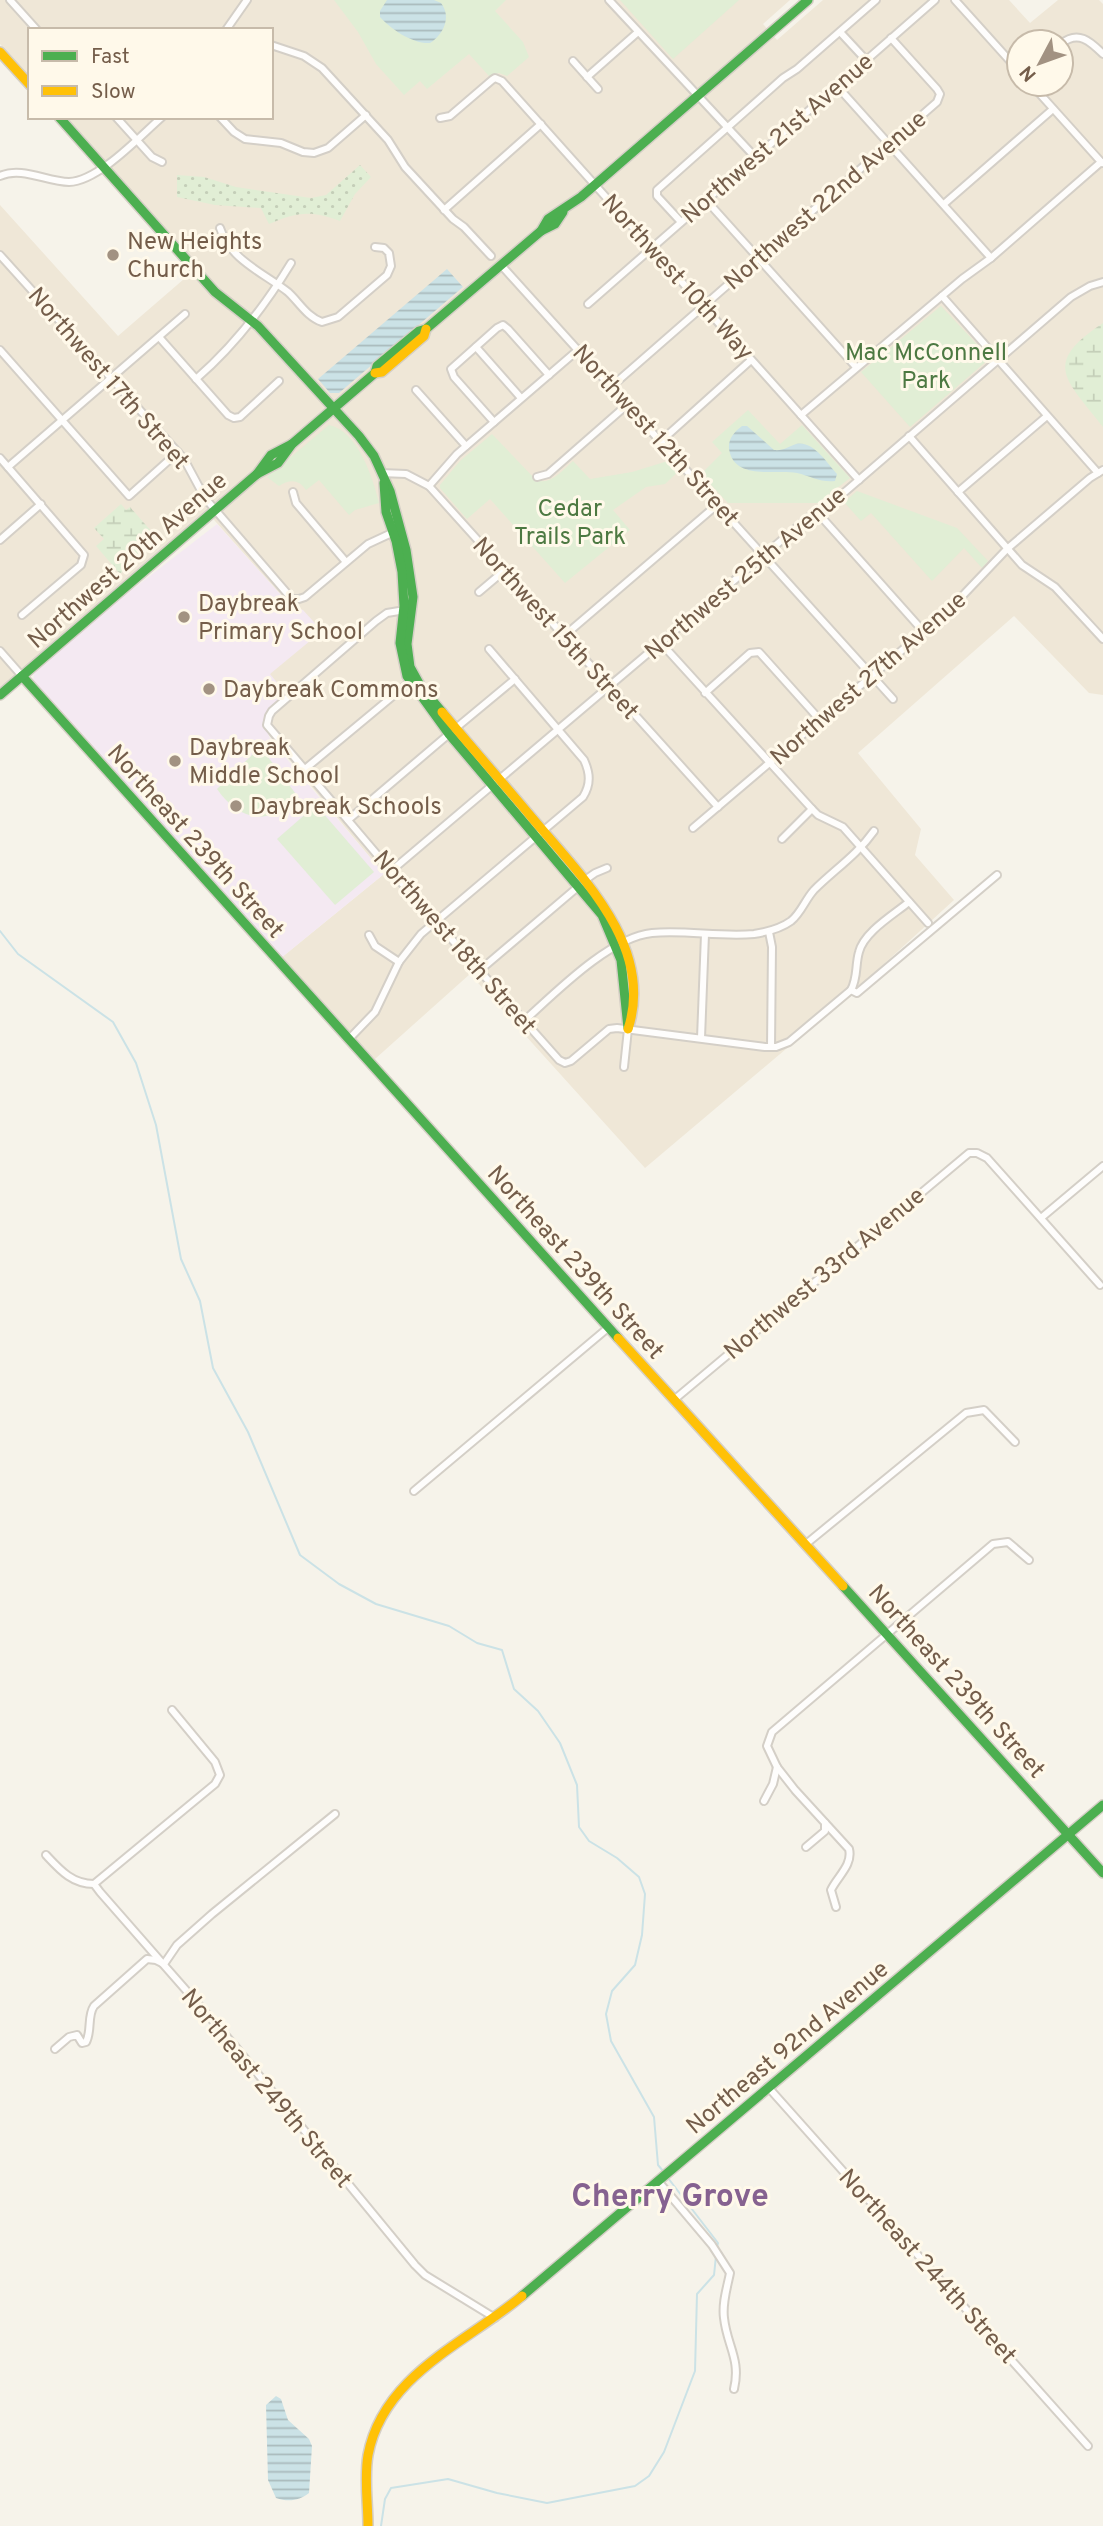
<svg xmlns="http://www.w3.org/2000/svg" width="1103" height="2526" viewBox="0 0 1103 2526" font-family="Overpass,sans-serif">
<style>
.residential{fill:#efe7d7;fill-rule:evenodd}
.education{fill:#f4e9f2}
.grass{fill:url(#grass-dots)}
.wetland{fill:url(#wetland-marsh)}
.park{fill:#e1eed5}
.water{fill:url(#water-rules)}
.lines{fill:none;stroke-linecap:round;stroke-linejoin:round}
.stream{stroke:#cbe2e6;stroke-width:2}
.street-casing{stroke:#d4cfc7;stroke-width:10}
.fast-casing{stroke:#d5cfc6;stroke-width:12}
.slow-casing{stroke:#d5cfc6;stroke-width:12}
.street{stroke:#fefdfc;stroke-width:6}
.fast{stroke:#4caf50;stroke-width:9}
.slow{stroke:#ffc107;stroke-width:9}
.poi-dot{fill:#a29282;stroke:#fff9ea;stroke-width:2.5}
.labels{text-anchor:middle;stroke-width:6;stroke-linejoin:round;paint-order:stroke}
.street-label{font-size:24px;fill:#745d4a;stroke:#fff9ea}
.poi-label{font-size:24px;fill:#745d4a;stroke:#fff9ea;text-anchor:start}
.park-label{font-size:24px;fill:#4d7942;stroke:#fff9ea}
.district-label{font-size:32px;font-weight:bold;fill:#866290;stroke:#fff9ea}
</style>
<defs>
<pattern id="grass-dots" width="8" height="8" patternUnits="userSpaceOnUse" patternTransform="scale(1.75)"><rect width="8" height="8" fill="#e1eed5"/><path d="M2 2h.1M6 6h.1" fill="none" stroke="#c4ceb8" stroke-width="1.8" stroke-linecap="round"/></pattern>
<pattern id="wetland-marsh" width="20" height="14" patternUnits="userSpaceOnUse" patternTransform="scale(1.75)"><rect width="20" height="14" fill="#e1eed5"/><path d="M1 5h8M5 5V1M11 12h8M15 12V8" fill="none" stroke="#c4ceb8"/></pattern>
<pattern id="water-rules" width="6" height="5" patternUnits="userSpaceOnUse" patternTransform="scale(1.75)"><rect width="6" height="5" fill="#cbe2e6"/><path d="M0 2.5h6" fill="none" stroke="#a9babc"/></pattern>
</defs>
<rect width="100%" height="100%" fill="#f6f3ea"/>
<path class="residential" d="M0,0H790L763,24L777,40L823,0H1009L1030,23L1058,0H1099L1103,4V695L1089,693L1014,616L858,753L921,829L915,855L954,900L850,995L645,1168L470,974L375,1059L281,958L384,874L267,733L270,674L299,610L290,605L207,512L0,688V205L118,336L199,266L65,117H271V30H30V77L0,44ZM1019,42H1061V84H1019Z"/>
<polygon class="education" points="217,524 290,605 303,610 322,631 270,674 289,697 268,717 266,728 270,739 384,874 281,958 33,684 34,671 111,606"/>
<path class="grass" d="M360,165L371,177L355,194L340,221C310,210 298,212 269,224L261,208L215,205L177,197V175L204,177L236,187L311,198L326,195Z"/>
<g class="wetland">
<path d="M1103,323V427C1066,379 1041,364 1103,323Z"/>
<polygon points="121,504 126,510 130,507 159,540 120,574 96,546 104,539 94,528"/>
</g>
<g class="park">
<polygon points="334,0 506,0 495,11 523,42 529,57 507,76 499,73 489,76 469,54 427,89 420,81 404,95 376,64 358,32"/>
<polygon points="620,0 739,0 673,59"/>
<polygon points="941,306 988,356 989,359 910,427 861,372"/>
<polygon points="748,410 780,444 802,425 850,478 818,503 728,503 701,474 722,453 712,442"/>
<path d="M329,425C358,431 373,478 379,503L355,510L349,515L319,480L306,490C299,479 289,479 279,486L267,477Z"/>
<path d="M492,434L536,480C550,486 563,470 573,461L590,479L632,472L671,460L680,470L665,484L646,487L613,510L630,530L565,583L490,499L467,519L440,488V485L460,461Z"/>
<polygon points="857,491 957,528 988,561 982,568 964,548 932,581 871,513 861,521 844,502"/>
<path d="M254,753H265L299,798C270,826 240,822 217,789Z"/>
<polygon points="316,805 374,872 335,905 277,839"/>
</g>
<g class="water">
<path d="M387,0H434L441,3C452,17 443,35 430,43C412,44 391,29 380,17V11Z"/>
<polygon points="447,269 463,287 339,393 330,393 318,379"/>
<path d="M742,426H747L774,450C783,451 788,447 796,444C813,440 827,463 837,474L835,481C822,483 810,476 797,473C776,469 734,481 729,449C728,439 734,432 742,426Z"/>
<path d="M276,2396L281,2399L288,2420L309,2439L312,2446L309,2493C299,2501 288,2502 276,2498L268,2480L266,2405Z"/>
</g>
<g class="lines">
<g class="stream">
<polyline points="0,931 18,954 113,1022 136,1063 156,1125 181,1259 200,1301 213,1368 248,1432 300,1555 339,1584 376,1604 449,1626 477,1643 502,1650 514,1689 538,1711 560,1743 577,1785 579,1827 589,1841 617,1858 639,1877 645,1894 642,1935 635,1965 612,1991 606,2014 611,2041 654,2117 658,2165 663,2171"/>
<polyline points="668,2178 718,2243 717,2247"/>
<polyline points="381,2526 385,2499 391,2488 448,2479 497,2493 547,2503 635,2486 649,2476 664,2452 695,2371 697,2294 714,2275 716,2256"/>
</g>
<defs>
<g id="street">
<polyline points="10,0 37,30"/>
<polyline points="609,0 755,157"/>
<polyline points="955,0 1019,71"/>
<polyline points="226,30 247,0"/>
<polyline points="840,32 866,60"/>
<path d="M1061,44C1078,30 1090,41 1103,54"/>
<polyline points="271,45 304,56 322,68 388,140 405,167 453,219 464,227 491,256"/>
<polyline points="573,61 598,89"/>
<polyline points="587,77 638,32"/>
<polyline points="1031,84 1102,163"/>
<polyline points="837,86 991,258"/>
<polyline points="116,117 152,157 162,162"/>
<polyline points="220,117 234,132 245,139 281,143 303,152 314,153 328,148 366,115"/>
<polyline points="440,118 450,116 492,80 495,78 502,81 859,480"/>
<path d="M0,176C22,166 47,182 69,182C99,181 140,136 162,117"/>
<polyline points="706,200 856,367"/>
<polyline points="944,204 1053,109"/>
<polyline points="444,210 541,124"/>
<polyline points="681,222 657,196 657,190 783,78 797,69 876,0"/>
<path d="M220,228C230,260 264,273 288,292C299,302 307,317 322,322L338,317L387,275L391,266L389,253L384,248L375,247"/>
<polyline points="0,255 184,459 205,498 292,599 299,599 305,597 368,544 396,531"/>
<polyline points="501,265 893,699"/>
<polyline points="942,296 1098,473"/>
<polyline points="588,304 935,0"/>
<polyline points="159,337 228,415 234,418 240,417 279,381"/>
<polyline points="476,347 521,398"/>
<polyline points="0,350 129,496 178,452"/>
<path d="M196,379C234,346 265,306 291,263"/>
<polyline points="612,386 937,102 940,94 937,89 891,38"/>
<polyline points="416,390 466,446"/>
<polyline points="801,415 962,279 991,258 1101,162"/>
<polyline points="494,422 454,377 451,369 497,328 503,325 508,329 549,375"/>
<polyline points="909,436 1022,565 1055,587 1103,639"/>
<polyline points="661,441 751,360"/>
<polyline points="0,458 84,555 81,565 22,615"/>
<polyline points="8,467 185,314"/>
<polyline points="381,473 406,474 429,486 718,807"/>
<polyline points="537,477 548,474 628,404"/>
<polyline points="429,486 457,454 579,349"/>
<polyline points="293,492 296,503 346,562"/>
<polyline points="958,492 1047,416"/>
<polyline points="817,512 923,631"/>
<polyline points="0,540 41,504"/>
<polyline points="479,592 505,570"/>
<path d="M405,610L387,613L376,621L272,711L269,716L267,725L391,871L559,1060L565,1063L571,1061L609,1029L617,1028L765,1047H776L789,1042L851,990C858,977 855,966 859,952C864,932 893,915 909,902"/>
<polyline points="564,636 718,504"/>
<polyline points="661,643 812,809 818,815 843,827 928,923"/>
<polyline points="0,651 22,676"/>
<polyline points="705,693 750,653 759,652 820,720"/>
<polyline points="456,728 515,679"/>
<polyline points="305,769 411,681"/>
<polyline points="348,820 449,734"/>
<polyline points="693,828 948,611 1007,549 1090,478 1103,470"/>
<polyline points="782,839 812,809"/>
<polyline points="391,871 809,517 846,491 1071,297 1090,286 1103,282"/>
<polyline points="585,880 595,873 607,868"/>
<polyline points="769,932 772,947 771,1047"/>
<polyline points="369,935 375,946 399,962"/>
<polyline points="479,971 579,886"/>
<polyline points="851,990 857,993 997,875"/>
<path d="M524,1021C555,993 610,937 652,933C686,930 720,937 754,934C767,932 780,929 791,921C801,913 805,900 814,890C834,870 857,855 874,831"/>
<polyline points="701,1038 705,934"/>
<path d="M349,1039L375,1012L399,962L421,934L583,797C591,784 590,773 584,760L489,649"/>
<polyline points="624,1067 628,1029"/>
<polyline points="1041,1218 1103,1166"/>
<polyline points="675,1399 969,1153 977,1153 987,1158 1100,1285"/>
<polyline points="414,1491 609,1327"/>
<polyline points="806,1544 966,1413 984,1410 1015,1442"/>
<polyline points="764,1801 773,1784 777,1767"/>
<polyline points="806,1847 825,1831 825,1823"/>
<path d="M46,1855C60,1870 72,1884 94,1884L100,1892L234,2045L415,2265L425,2275L495,2318"/>
<polyline points="94,1884 215,1784 220,1775 215,1762 172,1710"/>
<path d="M836,1907L831,1890C837,1877 853,1865 849,1849L795,1790L777,1767L767,1746L772,1732L993,1544L1008,1542L1029,1560"/>
<path d="M55,2049L69,2037L77,2035L82,2043L86,2042C92,2031 87,2016 94,2006L147,1959L156,1960L164,1964L177,1945L212,1914L335,1814"/>
<polyline points="768,2087 1088,2446"/>
<path d="M658,2181L712,2245L730,2273C727,2288 722,2303 724,2318C727,2346 741,2359 734,2389"/>
</g>
<g id="fast">
<polyline points="59,117 215,292 258,326 359,436 374,456 390,491 406,550 413,597 407,644 410,667 421,687 442,712"/>
<polyline points="541,231 555,224 563,212"/>
<polyline points="257,474 278,463 292,444 375,373 377,366 419,331 426,329 541,231 548,219 581,197 808,0"/>
<polyline points="384,483 386,512 396,541 402,572 404,606 400,643 407,676 449,734 602,915 621,960 628,1028"/>
<polyline points="22,676 618,1338"/>
<polyline points="0,695 257,474 271,455 292,444"/>
<polyline points="843,1586 1103,1873"/>
<polyline points="522,2296 1103,1805"/>
</g>
<g id="slow">
<polyline points="0,52 30,85"/>
<polyline points="375,373 382,372 424,336 426,329"/>
<path d="M442,712C472,748 503,783 533,819C581,876 655,947 628,1029"/>
<polyline points="618,1338 843,1586"/>
<path d="M368,2526C368,2503 364,2478 368,2455C383,2375 466,2343 522,2296"/>
</g>
</defs>
<use href="#street" class="street-casing"/>
<use href="#fast" class="fast-casing"/>
<use href="#slow" class="slow-casing"/>
<use href="#street" class="street"/>
<use href="#fast" class="fast"/>
<use href="#slow" class="slow"/>
</g>
<g class="poi-dot">
<circle cx="113" cy="255" r="7"/>
<circle cx="184" cy="617" r="7"/>
<circle cx="209" cy="689" r="7"/>
<circle cx="175" cy="761" r="7"/>
<circle cx="236" cy="806" r="7"/>
</g>
<g class="labels">
<g class="street-label">
<text transform="translate(777 138) rotate(-41)" y="8">Northwest 21st Avenue</text>
<text transform="translate(825 200) rotate(-41)" y="8">Northwest 22nd Avenue</text>
<text transform="translate(678 277) rotate(48)" y="8">Northwest 10th Way</text>
<text transform="translate(109 378) rotate(49)" y="8">Northwest 17th Street</text>
<text transform="translate(656 435) rotate(48)" y="8">Northwest 12th Street</text>
<text transform="translate(127 560) rotate(-41)" y="8">Northwest 20th Avenue</text>
<text transform="translate(745 573) rotate(-40)" y="8">Northwest 25th Avenue</text>
<text transform="translate(556 628) rotate(48)" y="8">Northwest 15th Street</text>
<text transform="translate(868 678) rotate(-41)" y="8">Northwest 27th Avenue</text>
<text transform="translate(196 841) rotate(48)" y="8">Northeast 239th Street</text>
<text transform="translate(455 942) rotate(49)" y="8">Northwest 18th Street</text>
<text transform="translate(576 1262) rotate(48)" y="8">Northeast 239th Street</text>
<text transform="translate(824 1273) rotate(-40)" y="8">Northwest 33rd Avenue</text>
<text transform="translate(957 1681) rotate(48)" y="8">Northeast 239th Street</text>
<text transform="translate(787 2047) rotate(-40)" y="8">Northeast 92nd Avenue</text>
<text transform="translate(267 2088) rotate(50)" y="8">Northeast 249th Street</text>
<text transform="translate(928 2266) rotate(48)" y="8">Northeast 244th Street</text>
</g>
<g class="poi-label">
<text x="127" y="249">New Heights<tspan x="127" dy="28">Church</tspan></text>
<text x="198" y="611">Daybreak<tspan x="198" dy="28">Primary School</tspan></text>
<text x="223" y="697">Daybreak Commons</text>
<text x="189" y="755">Daybreak<tspan x="189" dy="28">Middle School</tspan></text>
<text x="250" y="814">Daybreak Schools</text>
</g>
<g class="park-label">
<text x="926" y="360">Mac McConnell<tspan x="926" dy="28">Park</tspan></text>
<text x="570" y="516">Cedar<tspan x="570" dy="28">Trails Park</tspan></text>
</g>
<g class="district-label">
<text x="670" y="2206">Cherry Grove</text>
</g>
</g>
<rect x="28" y="28" width="245" height="91" fill="#fff9ea" stroke="#c7bbaa" stroke-width="2"/>
<rect x="42" y="51" width="35" height="10" fill="#4caf50" stroke="#c7bbaa" stroke-width="2"/>
<text x="91" y="63" font-size="21" fill="#745d4a">Fast</text>
<rect x="42" y="86" width="35" height="10" fill="#ffc107" stroke="#c7bbaa" stroke-width="2"/>
<text x="91" y="98" font-size="21" fill="#745d4a">Slow</text>
<g transform="translate(1040 63) rotate(229)"><circle r="33" fill="#fff9ea" stroke="#c7bbaa" stroke-width="2"/>
<path d="M0-5L12 26L0 18L-12 26Z" fill="#a29282"/>
<text y="-10" font-size="19" font-weight="bold" text-anchor="middle" fill="#745d4a">N</text>
</g>
</svg>
